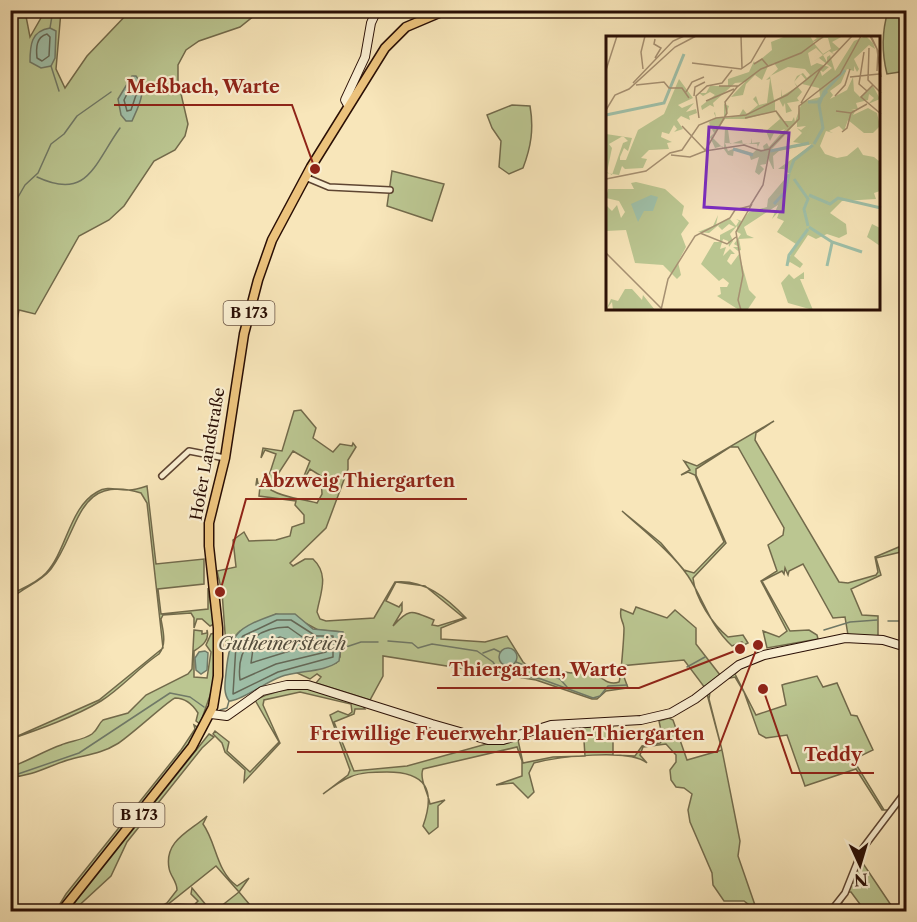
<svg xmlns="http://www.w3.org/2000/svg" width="917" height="922" viewBox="0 0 917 922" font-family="'Libre Caslon Text',serif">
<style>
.green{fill:#bbc691;stroke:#726a4b;stroke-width:1.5;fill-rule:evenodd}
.water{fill:#9fc0a9;stroke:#707967;stroke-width:1.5}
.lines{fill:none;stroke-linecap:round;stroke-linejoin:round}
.shore{stroke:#646857;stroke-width:1.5}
.stream{stroke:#707967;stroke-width:1.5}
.street-casing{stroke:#5e4532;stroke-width:8}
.secondary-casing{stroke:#2a0f05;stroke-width:10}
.primary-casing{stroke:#2a0f05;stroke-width:11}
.street{stroke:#faefd2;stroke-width:5}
.secondary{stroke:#faefd2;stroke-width:8}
.primary{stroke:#ecc37d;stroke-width:8}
.labels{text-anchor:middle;stroke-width:4.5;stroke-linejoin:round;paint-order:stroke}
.shield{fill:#faefd2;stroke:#685242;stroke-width:1.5}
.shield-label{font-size:15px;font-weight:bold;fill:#2a0f05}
.street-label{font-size:16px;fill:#2a0f05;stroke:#faefd2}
.water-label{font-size:18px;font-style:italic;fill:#534d3e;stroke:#faefd2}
.inset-river{fill:none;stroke:#9fc0a9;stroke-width:3}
.inset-road{fill:none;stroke:#a69072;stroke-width:1.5}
.view{fill:#7b2cbf;fill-opacity:0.15;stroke:#7b2cbf;stroke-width:3}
.inset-edge{fill:none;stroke:#2a0f05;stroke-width:3}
.leader{fill:none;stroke:#8f2418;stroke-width:2}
.callout-dot{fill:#8f2418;stroke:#faefd2;stroke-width:2}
.callout-label{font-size:18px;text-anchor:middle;font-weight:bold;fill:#8f2418;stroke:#faefd2;stroke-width:4.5;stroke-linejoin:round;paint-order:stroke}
</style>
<rect width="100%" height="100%" fill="#f8e6ba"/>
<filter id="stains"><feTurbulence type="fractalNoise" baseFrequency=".00333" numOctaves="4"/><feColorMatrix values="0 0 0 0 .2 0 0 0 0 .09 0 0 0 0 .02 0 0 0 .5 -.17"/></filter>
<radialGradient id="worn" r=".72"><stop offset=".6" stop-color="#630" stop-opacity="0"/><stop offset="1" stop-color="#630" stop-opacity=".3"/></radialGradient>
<g class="green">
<polygon points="11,11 25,11 30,37 45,11 61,11 56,69 65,88 87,56 130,11 260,11 240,27 199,41 186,50 178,65 178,81 188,124 185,136 175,150 154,161 124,206 109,220 79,236 35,314 19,310 11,349"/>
<path d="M888,11H906V71L887,74C882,54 882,31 888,11Z"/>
<path d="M512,105L530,106C534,129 531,147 523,168L509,174L499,167L501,141L492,128L487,115Z"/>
<polygon points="392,171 444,184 432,221 387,206"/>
<path d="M301,410L316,428L313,438L333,452L340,444L352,446L353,443L356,447L348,460V469L326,528L290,563L293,566L305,559H313C330,575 320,594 317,612L320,619L326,621L374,618L395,582C424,579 447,598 466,618L441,628V639L485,642L507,636L523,662L528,666L571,673L587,669C599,673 606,687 619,682C621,677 624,636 624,628C623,619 619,620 621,609L633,614L636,607L667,618L675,610L696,628V644L720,675L705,688L684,660L620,666L628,688L606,691L597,699H592L536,680L383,656V676L370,700L316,683L321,677L317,674L310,679L295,672L336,663L340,657L342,632L318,630L298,619L276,614L240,631L226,646L222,592L217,571L236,567L233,540L244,532L249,541L276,540L290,536L292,527L304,523V515L295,505L296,501L259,496L260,486L256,485L257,478L258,484L266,485L276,454L265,450L261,458L263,448L282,451L294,411ZM293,451L310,461L300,486L310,469L321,476L322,494L317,503C300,498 287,499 271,490L276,477ZM396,582L425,586L464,618L438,626L432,625L434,620C412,611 410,607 393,626L402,611V603L399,607L386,601Z"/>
<path d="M774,421L756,433L755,440L839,582L848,583L876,575L878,572L875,557L906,544V554L905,551L876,558L881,575L851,589L862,615L878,616V636L848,635L845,617L833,618L803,564L789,571L788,575L785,568L784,574L782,571L762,581L790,631L809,630L817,635L818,639L767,648L763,631L779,637L787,631L761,581L777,571L768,545L783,535L784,528L738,447H730L696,469V475L726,543L693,578C695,598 713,625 728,637L743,635L748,643L744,645L742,642L732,646C710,626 704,600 688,576C671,552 644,531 622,511L661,543L684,570L694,573L724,542L695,475L688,472L681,475L690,470L684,461L697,466Z"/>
<path d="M147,486L156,564L204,559V584L158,589L161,614L208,609V588L214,624L210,626L202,619H197L194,628V618L191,613L163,615L161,619C163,631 167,644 159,654C138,668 122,688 101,701C74,717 40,729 11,739L99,700L163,648L147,503L141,493C76,473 80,531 51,569C40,583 23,587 11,599V594C23,588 37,583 46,573C67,550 69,508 97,492C108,485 118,491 129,490C135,490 141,488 147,486Z"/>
<path d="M194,630L202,631V634L207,633V630C210,640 202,646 194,651V677L207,678L211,652L206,645L211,634L215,633L213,687L200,724L196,721L198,713C193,705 186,698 175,698C170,699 128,738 117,744C101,754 85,755 68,760C48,766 33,776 11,777V767C28,761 44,751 61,745C71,741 83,740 92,734C98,730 98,724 103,720L128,713L146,695L188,674L192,669Z"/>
<path d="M733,672H737L735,674L756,715L786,705L782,685L785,684L817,676L823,687L837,683L851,715L857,716L873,750L854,759L857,766L884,810H890H882L856,769L805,786L787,735L766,738L759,734L744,692L735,677L725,679L710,692L709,699L722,750L740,841L738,856L757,911L744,901H724L713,885L712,873L690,822L688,810L692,794L684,788L676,787L671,780L670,770L676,762V755L666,744L643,747L640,755L647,763C629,748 557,757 534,763L529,773L534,792L528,798L513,783L496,785L522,776V761L517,747L423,769C419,778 428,793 430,804L445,800L438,806V827L429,834L423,826C436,790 426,772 387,772C375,772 361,772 350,777C340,781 331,788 323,794L348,775L350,770L330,715L338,711L348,715L352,712L351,704L300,692L264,700L263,705L280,743L244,782L245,770L225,752L222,743L213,734L215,731L229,742L227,751L250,772L279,742L255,700C288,683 330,685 362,704L365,709H355L354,714L334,722L354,771L407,766L490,743L503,744L518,740L523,763L553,757L585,756L583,726L613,725V755L635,756L642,746L660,743L663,740L659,721L669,718L673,720L687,760L722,750L707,694Z"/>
<polygon points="194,725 199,728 194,739 58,911 55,912 66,894 181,750 195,729"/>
<polygon points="209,734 214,737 202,748 127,842 111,876 73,911 68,911"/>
<path d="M896,809C885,822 860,843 862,862L895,911H865L851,892H848L840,906L832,912C862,880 858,835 896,809Z"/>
<path d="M207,816L203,824C217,844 216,871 237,886L249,878L239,892L255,911H215L239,892L216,866L167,905L153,911L167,903L177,890C177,881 170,876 169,868C164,840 191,831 207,816Z"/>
<polygon points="192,888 211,911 161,911 175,904 194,905 198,901 191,894"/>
</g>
<g class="water">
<path d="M50,28L56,31L55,58L51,66L41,68L30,62C30,45 31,31 50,28Z"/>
<path d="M132,76H136C148,90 139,105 132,121H126L121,115L118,99Z"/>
<path d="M276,614H295L313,629L343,632L339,661C324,673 298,670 280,677C266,682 241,701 229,701C223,693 225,683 226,673C230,632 237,628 276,614Z"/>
<circle cx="508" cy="657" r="9"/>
<polygon points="205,651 208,653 207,670 201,674 196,670 195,658 199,652"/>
</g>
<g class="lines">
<g class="shore">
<path d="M47,34L50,37L49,56L42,61L37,58C36,48 36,37 47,34Z"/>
<polygon points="131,86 136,86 137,92 131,110 127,111 124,100"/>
<polygon points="277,620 291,620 316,636 333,636 333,657 278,672 233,694 236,645 243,636"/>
<path d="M288,627L308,641L325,644L326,652L276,664L240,680C236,648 255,627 288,627Z"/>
<polygon points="280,637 291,641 296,649 251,663 253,649"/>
</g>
<g class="stream">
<polyline points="50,28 53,10"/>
<polyline points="51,66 59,91"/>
<path d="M37,177C88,201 94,164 120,128"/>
<polyline points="10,211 25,185 38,173 51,144 64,134 77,116 111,92"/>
<polyline points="888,621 906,621"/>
<polyline points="824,630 850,622 877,620"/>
<polyline points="388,641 412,643 418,648 432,644 477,651 493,662 499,672 541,679 593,698 600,696 608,686 627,685"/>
<polyline points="340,649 361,642 378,642"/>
<polyline points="483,653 494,649 500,652"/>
<polyline points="516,662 560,679 567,687"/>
<polyline points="687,667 705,657"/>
<polyline points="220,710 227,708 229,701"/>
<polyline points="10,774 18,774 79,753 170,693 190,697 204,707"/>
</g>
<defs>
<g id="street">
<polyline points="305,177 329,187 390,190"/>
<polyline points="162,476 189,451 225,458"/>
<polyline points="830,912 845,893 863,848 906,791"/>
</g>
<g id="secondary">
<polyline points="348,105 345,100 365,57 371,23 377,10"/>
<polyline points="211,714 227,716 262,691 287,685 308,685 432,724 488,740 503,740 551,725 641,720 671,713 695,699 739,665 764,655 845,638 883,640 906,647"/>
</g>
<polyline id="primary" points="61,912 192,747 213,707 218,676 218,628 209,546 209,523 225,458 244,334 258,280 272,240 311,167 385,48 406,27 446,10"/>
</defs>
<use href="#street" class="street-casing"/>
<use href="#secondary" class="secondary-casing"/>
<use href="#primary" class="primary-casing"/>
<use href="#street" class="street"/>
<use href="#secondary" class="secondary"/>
<use href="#primary" class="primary"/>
</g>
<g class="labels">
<g class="shield">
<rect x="223.5" y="301" width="51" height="24" rx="4.5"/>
<rect x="113.5" y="803" width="51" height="24" rx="4.5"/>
</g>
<g class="shield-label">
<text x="249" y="318">B 173</text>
<text x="139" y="820">B 173</text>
</g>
<g class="street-label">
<text transform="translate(207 454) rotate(-80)" y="6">Hofer Landstraße</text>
</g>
<g class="water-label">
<text x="282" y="650">Gutheinersteich</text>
</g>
</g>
<g transform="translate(606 36)">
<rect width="274" height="274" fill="#f8e6ba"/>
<path d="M180,0H204L207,5L211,2L207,0H237L226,6L234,13L226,16L229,19L223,15L217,19L221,26V21L224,19L229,35L248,5L260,0L267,7L269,13L263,9L248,23L253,33L251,36L248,30V35L241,33L235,47L224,55L227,59L224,63L241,54L247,41L248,55L254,61L267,50L274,63L262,68L268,62L263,58L262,64L250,67L252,73H245L250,74L247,79L262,72L271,77L274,90L267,97H258L242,84L238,95L233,90L223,95L227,97L220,95L214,110L219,118L231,122L241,120L252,111L257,119L268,121L274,126V155L268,157L270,163L236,165L224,177L240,188L241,198L233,202L221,198L210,203L202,199L188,220L197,228L194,232L184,226L180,229L190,208L171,196L178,185L171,182L174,174L166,183L172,169L138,191L141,199L148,202L133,203L135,214L132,215L127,211H133L128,208L135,198L131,196V190L124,198L127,205L123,211L122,205L117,203L114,213L120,211L117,220L124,213L129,218H125L121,225L125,229L133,218L143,254L150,261L142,273L133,274L111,260L115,258L114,251H121L123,247L117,242L113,245L95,228L108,206H114V199L129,191L123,188L116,194L112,190L115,187L103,197L92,196L107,190L112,179L110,189L123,182L130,190L133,185L130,183L136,185L143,176L161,171L162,163L183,138L178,133H167L162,122L160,128L154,129L158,133L153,139L149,136L153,121L145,124L143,118L128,113L127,120L122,119L116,110L109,112L104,101L108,97L102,86L98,87L102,86L104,89L103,86L110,82L108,77L109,76L110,82H118V68L123,70L119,82L133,80L137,73L141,78L152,69L147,63L150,60L153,69L161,67L164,43L160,44L172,33L168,27L162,30L156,44L149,39L140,48L137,59L125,61L139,46L129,47L107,67L108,71L104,69L96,74L95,70L109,59L104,56L97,60L93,57H100L104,50H122V43L143,36L148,25L149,28L166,14L165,6ZM218,2H222L225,13L217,18L207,6ZM210,12L217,19L207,26L213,22L226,32L216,40L214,34L217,36L223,31L211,27L205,30L202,17ZM182,31L199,33L204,39L201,42L197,37L191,40L188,46L191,51L176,60V53L175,61L168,64L164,40ZM195,38L200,44L196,48L213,52L214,61L196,66L189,86L188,81L186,85H177L169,74V64L173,63L177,71L179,67L180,77L186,75L181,67L193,65L191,62L196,56L188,46ZM169,75L174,83L160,95L164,105L168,97L179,93L163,111L161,107L157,110L158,114L151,113L154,106L146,107L145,102V107L137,109L136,104L124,108L122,94L119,92L118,113L106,101L119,83H140ZM191,86V91L200,90L195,94L191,92L196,97L187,106L199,108L165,114ZM119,107L151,108L152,112L147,117L130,112L122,115ZM207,108L172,133H168L167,120L173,115ZM73,43L87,62L72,69L76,72L88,67L80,76L90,73L91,77L83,80L84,84L75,80L71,84L77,93L68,96L71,93L68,89L63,98L56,96L55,101L66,106L61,107L63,113L43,114L35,122L41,123L37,132L19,133L16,130L13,139L0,137V98L26,102L22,115L18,112L14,121V124H20L32,94L58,78ZM17,100L22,105L17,107L6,139L1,136L6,112L3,108ZM30,146L59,153L78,170L76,179L83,187L75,198L80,211L72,226L75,239L71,243L57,229L29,227L20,194L0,195V169L6,175L11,169L15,182L19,176L13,165L0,162L2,153H28L25,147ZM266,188L274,192V210L261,201ZM198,236V243H194L207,274L182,267L175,247L183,238L188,243ZM19,253H26L36,264L37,259L49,274H7L6,266L0,274L5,263L12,265Z" fill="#bbc691" fill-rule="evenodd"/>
<path d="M45,159L52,161L47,175H38L32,186L25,168Z" fill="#9fc0a9"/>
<path class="inset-river" d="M202,66H212L221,55M0,79L58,67L78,18M208,108L217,92L213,69L218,56L239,34M127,113L147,119M164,115L203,107M183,137L188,124L207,109M188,143L202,163L198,173L202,190M203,159L224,168L232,162L275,172M168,168L179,156L183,138M203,191L226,206L256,216M181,230L183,219L202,193M221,230L226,207"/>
<path class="inset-road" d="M135,0L136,32M264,0L271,13L275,41M265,0L272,15L271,35M263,12L262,44L275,57M258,16L253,48L261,55M49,22L55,12L48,8L49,3M86,27L135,33L145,26L160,0M148,28L156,23L162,30M37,33L35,16L39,0M0,34L11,0M244,41L273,38M27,47L67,5L78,0M30,49L58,46L63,52H76L83,62M267,49L255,61L275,78M113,50H132M80,56L86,46L98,41M88,60L89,51L99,46M229,60L239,49L244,33M100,65L128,53M195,67L214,34L246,0M0,74L9,59L23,53L69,11L90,0M230,75L245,77L261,68M93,82L90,60L101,50L116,47L126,34M139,82L170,75L182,91M76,90L99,114M236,96L241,92L245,77M99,115L121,77L119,66L131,51L155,33L195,17L218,0M65,119L84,121L99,115L138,109L155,115L163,113M0,143L40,135L64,117L76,114L93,89L110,82L140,79L181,59L220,28M94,197L121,208L130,201M0,217L55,272M55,274L62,243L89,200L124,182L129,174L144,170L157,149L164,112L193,83V70L234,38L255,0M135,274L132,264L137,239L130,196L146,168"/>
<path class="view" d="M103,91L183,97L177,176L98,171Z"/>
<rect width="274" height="274" class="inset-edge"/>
</g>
<path class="leader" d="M315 169L292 105H114M220 592L246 499H467M740 649L639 688H437M758 645L717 752H297M763 689L792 773H874"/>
<g class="callout-dot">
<circle cx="315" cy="169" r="6"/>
<circle cx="220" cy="592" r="6"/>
<circle cx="740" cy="649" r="6"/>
<circle cx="758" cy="645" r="6"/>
<circle cx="763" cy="689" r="6"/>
</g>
<g class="callout-label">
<text x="203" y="93">Meßbach, Warte</text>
<text x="357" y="487">Abzweig Thiergarten</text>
<text x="538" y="676">Thiergarten, Warte</text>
<text x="507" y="740">Freiwillige Feuerwehr Plauen-Thiergarten</text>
<text x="833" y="761">Teddy</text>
</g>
<rect width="917" height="922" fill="none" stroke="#f8e6ba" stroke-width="36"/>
<rect x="12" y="12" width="893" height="898" fill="none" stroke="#2a0f05" stroke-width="3"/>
<rect x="18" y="18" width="881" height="886" fill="none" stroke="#2a0f05" stroke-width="1.5"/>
<g transform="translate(860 865) rotate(176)" stroke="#faefd2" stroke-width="4.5" paint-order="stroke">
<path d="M0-4.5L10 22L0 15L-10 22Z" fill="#2a0f05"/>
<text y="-9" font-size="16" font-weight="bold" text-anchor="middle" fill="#2a0f05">N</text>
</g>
<rect width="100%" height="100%" filter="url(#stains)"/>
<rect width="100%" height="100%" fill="url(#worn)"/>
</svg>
